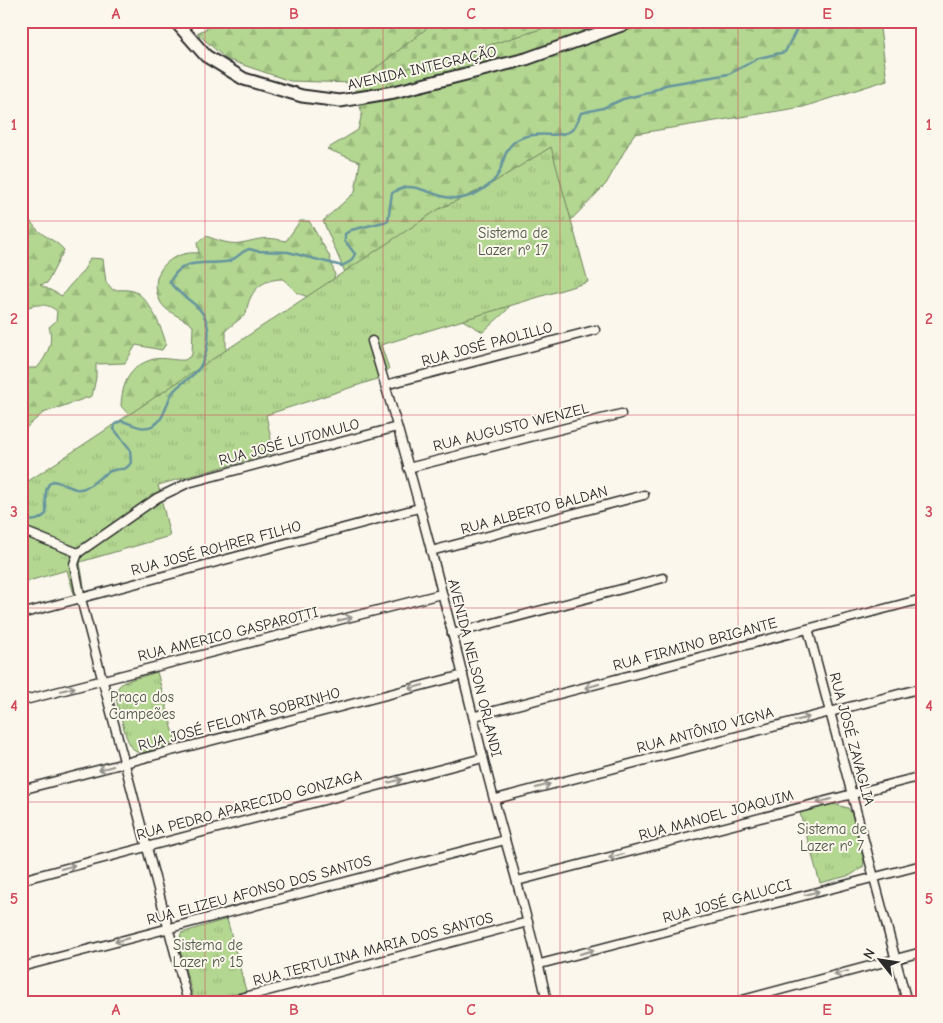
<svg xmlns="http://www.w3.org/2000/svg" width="943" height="1023" viewBox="0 0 943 1023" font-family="'Comic Neue',sans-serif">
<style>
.forest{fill:url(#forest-firs);stroke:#6f815e}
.cemetery{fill:url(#cemetery-stones);stroke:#6f815e}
.park{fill:url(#park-tufts);stroke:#6f815e}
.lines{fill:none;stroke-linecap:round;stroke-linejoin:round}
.stream{stroke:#66959e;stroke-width:2.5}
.street-casing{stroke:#2b2b2b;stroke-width:11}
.secondary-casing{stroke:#2b2b2b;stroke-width:15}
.street{stroke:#fbf7ec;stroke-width:8}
.secondary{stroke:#fbf7ec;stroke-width:11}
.oneway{stroke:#93918c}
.grid{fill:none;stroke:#d1495b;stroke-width:1;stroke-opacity:0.55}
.labels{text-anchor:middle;stroke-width:4;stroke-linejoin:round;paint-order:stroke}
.street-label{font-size:15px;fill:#2b2b2b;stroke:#fbf7ec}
.park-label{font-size:15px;fill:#4d5644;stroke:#fbf7ec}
.neatline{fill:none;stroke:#d1495b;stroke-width:2}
.grid-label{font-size:16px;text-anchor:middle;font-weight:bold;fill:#d1495b}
</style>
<defs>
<pattern id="forest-firs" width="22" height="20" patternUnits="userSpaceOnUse" patternTransform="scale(1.25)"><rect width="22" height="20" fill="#b3d791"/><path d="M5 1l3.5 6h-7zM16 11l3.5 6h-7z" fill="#9ab97d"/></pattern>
<pattern id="cemetery-stones" width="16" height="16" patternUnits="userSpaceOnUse" patternTransform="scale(1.25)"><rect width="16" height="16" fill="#b3d791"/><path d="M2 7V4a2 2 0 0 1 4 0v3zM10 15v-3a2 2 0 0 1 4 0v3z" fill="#9ab97d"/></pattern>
<pattern id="park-tufts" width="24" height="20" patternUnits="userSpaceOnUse" patternTransform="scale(1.25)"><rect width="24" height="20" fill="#b3d791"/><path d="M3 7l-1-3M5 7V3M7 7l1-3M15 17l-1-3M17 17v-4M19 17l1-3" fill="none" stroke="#9ab97d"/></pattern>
</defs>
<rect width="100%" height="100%" fill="#fbf7ec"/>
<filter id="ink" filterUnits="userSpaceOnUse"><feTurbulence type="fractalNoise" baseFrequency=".02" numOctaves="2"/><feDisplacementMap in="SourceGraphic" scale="10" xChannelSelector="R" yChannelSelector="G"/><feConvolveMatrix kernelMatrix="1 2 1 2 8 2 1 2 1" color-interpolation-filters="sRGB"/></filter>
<g filter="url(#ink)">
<g class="forest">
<polygon points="222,21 879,21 887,80 803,107 634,134 606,184 566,225 506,311 483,332 459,318 371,333 323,221 355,192 360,162 327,149 358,130 362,113 353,83 290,81 226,59 197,33"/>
<path d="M300,221H309L329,255L335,275L329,290L311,298L297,293L283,279C260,279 249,292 246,314L226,330V362L129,415L121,406C122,383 130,365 154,359C163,357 176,361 185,360L192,355L193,326C183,317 168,314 161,303C145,274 171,250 199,253L197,243L206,236C217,240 229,245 241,243C261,239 264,236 286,241Z"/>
<path d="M31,222C43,239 53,237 64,250L47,283L40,285L62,296C72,280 83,276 90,258L103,259L106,282L113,290C119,290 127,289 133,291C148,295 163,330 166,344L162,350L136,345L125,363L96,364V378L92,396L43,413L21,432V368H37C47,356 54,342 49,327L56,321L57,311C46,302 34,304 21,310V223Z"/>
</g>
<polygon class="cemetery" points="436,21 567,21 451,57 361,80"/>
<g class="park">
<polygon points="551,147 588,282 381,345 389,369 377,379 266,415 274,453 158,485 170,536 80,562 85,592 74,594 67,570 21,583 21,486 439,209 486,187"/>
<path d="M157,672L176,742L145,752H136C127,743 125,733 122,721C108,678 120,684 157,672Z"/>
<polygon points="833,804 848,808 852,814 864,861 863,867 851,875 820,883 800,813"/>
<polygon points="227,919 246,991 204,1002 196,1000 193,996 179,947 181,933"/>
</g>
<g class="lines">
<path class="stream" d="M21,517C31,523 38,521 46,514C47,503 42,486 53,481C61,482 68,487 76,489C92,491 100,472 114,470C123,468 125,471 131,463L130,449L114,429L115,424L121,421C132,423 142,432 154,425C165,419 166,402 173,392C179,384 189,379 196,372C205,363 210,340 208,328C204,302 181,300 170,282C182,257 203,265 225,262C235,261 240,252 249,249L257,251L288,252L342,266L351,261L355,254L345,241V234L351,230L388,221L392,193C396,191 401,188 406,187C423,185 440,201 462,198C475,196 493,185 499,173C504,161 505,147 517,140C534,129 559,140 572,130C576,126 579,118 581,113L603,108L623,99L648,93L665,85L729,74L759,58L785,52L801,21"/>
<defs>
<g id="street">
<path d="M372,341C414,478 449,618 483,757C503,839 530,919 547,1002"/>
<polyline points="385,385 595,330"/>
<polyline points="408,468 621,414"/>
<polyline points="21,530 78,553"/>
<polyline points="431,551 644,495"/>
<polyline points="78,553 74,564 81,599 188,1002"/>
<polyline points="78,553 157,498 188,483 397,427"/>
<polyline points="21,614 419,508"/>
<polyline points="808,629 907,1002"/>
<polyline points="452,634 663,578"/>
<polyline points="21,701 441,594"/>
<polyline points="475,716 922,599"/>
<polyline points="21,790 463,675"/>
<polyline points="496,799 922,688"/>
<polyline points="21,880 483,758"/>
<polyline points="517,881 922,776"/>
<polyline points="540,964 922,865"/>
<polyline points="21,967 505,840"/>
<polyline points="226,1002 528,922"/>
<polyline points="735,1002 922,952"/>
</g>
<polyline id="secondary" points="175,21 206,56 244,79 302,96 340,101 394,92 526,59 633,21"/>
</defs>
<use href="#street" class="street-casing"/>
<use href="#secondary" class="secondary-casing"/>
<use href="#street" class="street"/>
<use href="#secondary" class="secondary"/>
</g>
<defs><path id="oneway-shaft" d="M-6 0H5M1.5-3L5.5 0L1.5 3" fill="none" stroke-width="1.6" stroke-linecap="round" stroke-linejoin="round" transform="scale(1.25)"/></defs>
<g class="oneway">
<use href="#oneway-shaft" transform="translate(345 619) rotate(-14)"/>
<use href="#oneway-shaft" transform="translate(592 686) rotate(165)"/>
<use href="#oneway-shaft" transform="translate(416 687) rotate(165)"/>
<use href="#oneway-shaft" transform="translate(68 689) rotate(-14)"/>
<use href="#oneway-shaft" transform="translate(802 719) rotate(-15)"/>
<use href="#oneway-shaft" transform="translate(106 768) rotate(165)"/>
<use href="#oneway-shaft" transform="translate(395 781) rotate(-15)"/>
<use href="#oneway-shaft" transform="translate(543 786) rotate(-15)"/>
<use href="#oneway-shaft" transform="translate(824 801) rotate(165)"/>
<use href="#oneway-shaft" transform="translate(616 856) rotate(165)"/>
<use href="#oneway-shaft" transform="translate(68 867) rotate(-15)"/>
<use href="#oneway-shaft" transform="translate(812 893) rotate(-15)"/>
<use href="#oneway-shaft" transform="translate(122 940) rotate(165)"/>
<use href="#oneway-shaft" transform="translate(587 952) rotate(-15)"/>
<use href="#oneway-shaft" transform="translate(841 973) rotate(165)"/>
</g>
</g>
<path class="grid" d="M205,21V1002M383,21V1002M560,21V1002M738,21V1002M21,221H922M21,415H922M21,608H922M21,802H922"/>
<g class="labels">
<g class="street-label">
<text transform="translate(422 68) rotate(-13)" y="5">AVENIDA INTEGRAÇÃO</text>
<text transform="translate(487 344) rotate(-15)" y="5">RUA JOSÉ PAOLILLO</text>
<text transform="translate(511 427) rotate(-14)" y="5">RUA AUGUSTO WENZEL</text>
<text transform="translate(289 442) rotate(-15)" y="5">RUA JOSÉ LUTOMULO</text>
<text transform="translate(534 510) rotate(-15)" y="5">RUA ALBERTO BALDAN</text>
<text transform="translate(216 548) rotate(-15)" y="5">RUA JOSÉ ROHRER FILHO</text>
<text transform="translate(228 634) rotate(-14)" y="5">RUA AMERICO GASPAROTTI</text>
<text transform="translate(695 644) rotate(-15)" y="5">RUA FIRMINO BRIGANTE</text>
<text transform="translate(475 668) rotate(76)" y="5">AVENIDA NELSON ORLANDI</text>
<text transform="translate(239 719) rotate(-15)" y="5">RUA JOSÉ FELONTA SOBRINHO</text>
<text transform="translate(705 730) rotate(-15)" y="5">RUA ANTÔNIO VIGNA</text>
<text transform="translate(852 739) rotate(75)" y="5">RUA JOSÉ ZAVAGLIA</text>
<text transform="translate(249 805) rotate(-15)" y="5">RUA PEDRO APARECIDO GONZAGA</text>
<text transform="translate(716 815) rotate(-15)" y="5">RUA MANOEL JOAQUIM</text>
<text transform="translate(259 890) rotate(-15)" y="5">RUA ELIZEU AFONSO DOS SANTOS</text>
<text transform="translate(727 901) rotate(-15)" y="5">RUA JOSÉ GALUCCI</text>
<text transform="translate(373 949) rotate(-15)" y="5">RUA TERTULINA MARIA DOS SANTOS</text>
</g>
<g class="park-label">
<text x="513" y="238">Sistema de<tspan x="513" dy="17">Lazer nº 17</tspan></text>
<text x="142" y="702">Praça dos<tspan x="142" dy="17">Campeões</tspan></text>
<text x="832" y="834">Sistema de<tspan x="832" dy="17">Lazer nº 7</tspan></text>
<text x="208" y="950">Sistema de<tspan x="208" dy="17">Lazer nº 15</tspan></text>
</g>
</g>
<rect width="943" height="1023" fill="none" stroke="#fbf7ec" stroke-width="55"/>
<g transform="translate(880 960) rotate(300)" stroke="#fbf7ec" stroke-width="4" paint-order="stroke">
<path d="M0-4L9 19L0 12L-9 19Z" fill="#2b2b2b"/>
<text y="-8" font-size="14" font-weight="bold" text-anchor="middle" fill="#2b2b2b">N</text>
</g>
<rect x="28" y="28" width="888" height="968" class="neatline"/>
<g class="grid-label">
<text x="116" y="19">A</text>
<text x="294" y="19">B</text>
<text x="471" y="19">C</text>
<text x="649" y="19">D</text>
<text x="827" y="19">E</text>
<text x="14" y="130">1</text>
<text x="929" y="130">1</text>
<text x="14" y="324">2</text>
<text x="929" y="324">2</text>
<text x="14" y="517">3</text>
<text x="929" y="517">3</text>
<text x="14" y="711">4</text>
<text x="929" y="711">4</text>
<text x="14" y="904">5</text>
<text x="929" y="904">5</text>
<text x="116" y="1015">A</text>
<text x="294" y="1015">B</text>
<text x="471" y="1015">C</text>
<text x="649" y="1015">D</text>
<text x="827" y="1015">E</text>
</g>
</svg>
